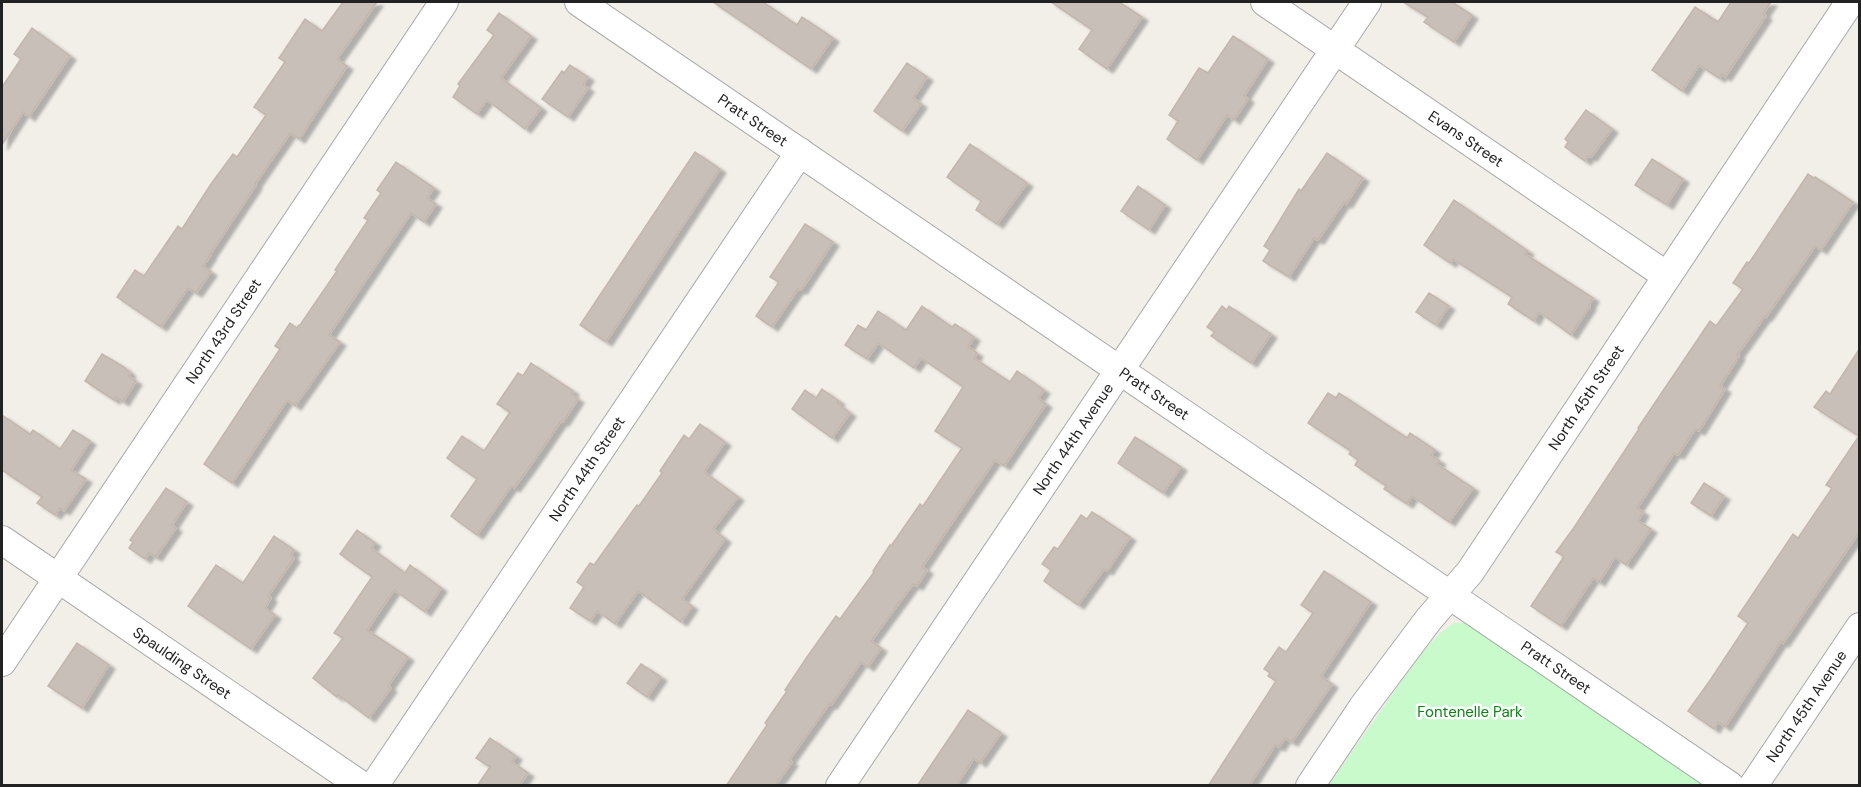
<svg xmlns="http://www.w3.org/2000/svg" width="1861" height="787" viewBox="0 0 1861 787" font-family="'DM Sans',sans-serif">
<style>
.park{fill:#c8facc}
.building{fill:#c7bfb8;stroke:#c4b6ab;stroke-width:1.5;filter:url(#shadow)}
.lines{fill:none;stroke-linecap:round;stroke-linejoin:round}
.minor-casing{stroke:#a9a9a9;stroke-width:30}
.minor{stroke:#fff;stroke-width:28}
.labels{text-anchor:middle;stroke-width:5;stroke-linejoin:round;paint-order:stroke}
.street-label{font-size:15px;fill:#222;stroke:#fff}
.park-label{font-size:15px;fill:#0c8416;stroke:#fff}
</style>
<defs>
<filter id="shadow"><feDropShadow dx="6" dy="4" stdDeviation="1.5" flood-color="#0004"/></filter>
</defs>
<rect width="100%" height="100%" fill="#f2efe9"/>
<polygon class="park" points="1454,623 1465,623 1707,786 1328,786 1419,656 1440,633"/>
<g class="building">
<polygon points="343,2 377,2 337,59 347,66 299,139 290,133 255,184 256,185 209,256 210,256 203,266 211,272 196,293 188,288 161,327 117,297 135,270 144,276 178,226 182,229 211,184 233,154 237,157 266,115 254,107 285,62 279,58 305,19 322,31"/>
<polygon points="713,2 763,2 797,25 802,17 833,38 811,69"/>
<polygon points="1051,2 1119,2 1142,17 1107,69 1079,49 1092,30"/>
<polygon points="1403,2 1452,2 1472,15 1454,42 1424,22 1428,17"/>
<polygon points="1731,2 1771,2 1763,14 1766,16 1725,77 1722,74 1719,78 1699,65 1682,91 1652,70 1695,7 1718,22"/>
<polygon points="499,13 531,36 501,78 541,108 525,129 487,100 477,114 453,97 460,86 458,84 494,35 487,30"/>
<polygon points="32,28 70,56 29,117 23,112 2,145 2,87 21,59 14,54"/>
<polygon points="1233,36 1268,59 1244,96 1248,99 1234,120 1227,115 1197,160 1167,139 1178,121 1169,115 1199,68 1208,73"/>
<polygon points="907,63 927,77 913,98 921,104 902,131 874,111"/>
<polygon points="570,65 588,77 583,85 588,88 568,117 542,99 562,71 564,73"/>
<polygon points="1586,110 1612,129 1591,157 1588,156 1585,161 1565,147 1568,142 1565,139"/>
<polygon points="970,144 1027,183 997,224 976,210 981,201 947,177"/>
<polygon points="695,152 720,169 606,342 580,325"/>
<polygon points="1327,153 1363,178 1346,204 1344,202 1318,240 1314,238 1289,277 1263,261 1270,250 1264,246 1299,189 1301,191"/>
<polygon points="1652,159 1683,179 1667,205 1635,185"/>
<polygon points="396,162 434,188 427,198 436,204 424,222 411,213 329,335 340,342 295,406 287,400 232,483 204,464 280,349 275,346 290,323 297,328 299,325 300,325 337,271 335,270 368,220 364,218 381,193 377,190"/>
<polygon points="1808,174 1814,178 1815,177 1853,202 1821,250 1815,246 1766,317 1765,316 1737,355 1739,356 1720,386 1725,389 1699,431 1695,429 1678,455 1674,453 1637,508 1643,512 1638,521 1651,529 1626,565 1615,557 1599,582 1593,578 1561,626 1531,606 1563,558 1563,556 1556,552 1573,529 1639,429 1638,428 1710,321 1716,326 1743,289 1733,283 1747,262 1749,263"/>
<polygon points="1138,186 1165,205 1149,230 1121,211"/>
<polygon points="1454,200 1528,251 1525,254 1593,298 1589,305 1590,306 1571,335 1539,312 1534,321 1508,304 1512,297 1453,259 1450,263 1424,245"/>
<polygon points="805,224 833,242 801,290 798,289 772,327 756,316 779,282 770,277"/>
<polygon points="1429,293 1449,306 1436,325 1416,312"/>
<polygon points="922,306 952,327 955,324 974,337 968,347 977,353 974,358 1010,382 1017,371 1044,390 1038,398 1046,404 1004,466 995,460 979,483 922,567 927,570 917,586 913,584 871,641 881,648 868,667 861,662 831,705 829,704 789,760 792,762 775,786 726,786 767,725 765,723 787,691 785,690 807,657 836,616 840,619 874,572 873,571 890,545 891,546 920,504 923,506 962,448 935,431 963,387 921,358 914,368 878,343 867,359 845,345 858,325 866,330 878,311 906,330"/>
<polygon points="1222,306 1227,310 1229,306 1271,334 1251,363 1211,336 1215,332 1207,327"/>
<polygon points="1860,348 1860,531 1783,643 1781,641 1725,727 1718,722 1714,729 1688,711 1711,679 1748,623 1738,616 1793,534 1798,538 1832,488 1826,485 1859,436 1814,407 1826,391 1830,394"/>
<polygon points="102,354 124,367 130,373 128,376 136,381 123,402 116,397 114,400 85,381"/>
<polygon points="531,363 573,391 571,394 578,399 563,422 561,421 533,462 514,488 511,486 477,535 451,516 477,479 447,458 462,436 484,451 510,412 497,404 518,373 523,376"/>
<polygon points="822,389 839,401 837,403 850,413 832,438 792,409 805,390 816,398"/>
<polygon points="1328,393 1336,398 1339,393 1407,438 1410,433 1435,450 1431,455 1440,461 1437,464 1473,488 1449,522 1412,496 1407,504 1384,489 1386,486 1355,465 1358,460 1349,454 1351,451 1308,423"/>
<polygon points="2,415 30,434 33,430 60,449 73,430 90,441 71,470 86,479 64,511 60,508 55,515 37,503 42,497 2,470"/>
<polygon points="700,424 725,442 704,472 738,497 713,529 725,539 682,599 692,606 681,622 638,591 615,624 597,611 590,621 570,608 584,587 577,582 590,563 594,565 637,505 639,506 662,473 660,471 684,435 689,439"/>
<polygon points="1135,437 1181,467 1163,493 1118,463"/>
<polygon points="1704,483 1724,496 1711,516 1691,503"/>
<polygon points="166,488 187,502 172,525 176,528 156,557 149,553 145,559 129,548 133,542 130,540"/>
<polygon points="1092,512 1130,537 1107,571 1104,569 1078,605 1044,581 1051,570 1042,564 1054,547 1058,549 1081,515 1087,519"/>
<polygon points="357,530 375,543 371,548 405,573 410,565 441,588 425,612 394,590 367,630 408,657 388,686 391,688 369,718 338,695 337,697 313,678 343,638 334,633 372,577 340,554"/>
<polygon points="274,536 294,550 291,555 294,558 268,596 271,598 265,608 275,615 251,649 188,606 216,565 243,583"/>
<polygon points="1324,571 1371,602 1321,676 1332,684 1292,742 1285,738 1279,747 1275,745 1249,786 1208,786 1276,681 1268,676 1270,673 1264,669 1279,647 1286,652 1313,613 1301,605"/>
<polygon points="77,643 109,665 82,708 48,686"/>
<polygon points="641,664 661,677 647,697 627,683"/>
<polygon points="968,710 1001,733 980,763 974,758 956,786 917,786"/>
<polygon points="490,738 516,756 512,762 528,773 519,786 477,786 490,767 476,758"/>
</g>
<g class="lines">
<defs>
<g id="minor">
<path id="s1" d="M579,2L1730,786"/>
<path id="s2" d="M1265,2L1667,276"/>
<path id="s3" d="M2,540L362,786"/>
<path id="s4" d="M2,662L444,2"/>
<path id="s5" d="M374,786L800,152"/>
<path id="s6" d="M840,786L1367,2"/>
<path id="s7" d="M1310,786L1363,707L1429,619L1470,572L1850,2"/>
<path id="s8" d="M1753,786L1860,627"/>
</g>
</defs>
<use href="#minor" class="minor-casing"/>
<use href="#minor" class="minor"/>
</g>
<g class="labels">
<g class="street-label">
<text dy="5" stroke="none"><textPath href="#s1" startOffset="210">Pratt Street</textPath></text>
<text dy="5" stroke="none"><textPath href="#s2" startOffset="243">Evans Street</textPath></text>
<text dy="5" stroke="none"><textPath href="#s4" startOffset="398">North 43rd Street</textPath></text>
<text dy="5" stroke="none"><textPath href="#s1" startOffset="696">Pratt Street</textPath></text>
<text dy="5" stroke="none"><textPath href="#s7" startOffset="477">North 45th Street</textPath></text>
<text dy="5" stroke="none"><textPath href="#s6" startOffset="418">North 44th Avenue</textPath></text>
<text dy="5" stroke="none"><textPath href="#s5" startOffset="382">North 44th Street</textPath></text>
<text dy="5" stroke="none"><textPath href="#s3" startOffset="218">Spaulding Street</textPath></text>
<text dy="5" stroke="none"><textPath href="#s1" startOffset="1182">Pratt Street</textPath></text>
<text dy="5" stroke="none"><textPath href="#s8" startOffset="96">North 45th Avenue</textPath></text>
</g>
<g class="park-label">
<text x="1470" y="717">Fontenelle Park</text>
</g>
</g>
<rect width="1861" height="787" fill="none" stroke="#222222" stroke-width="6"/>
</svg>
